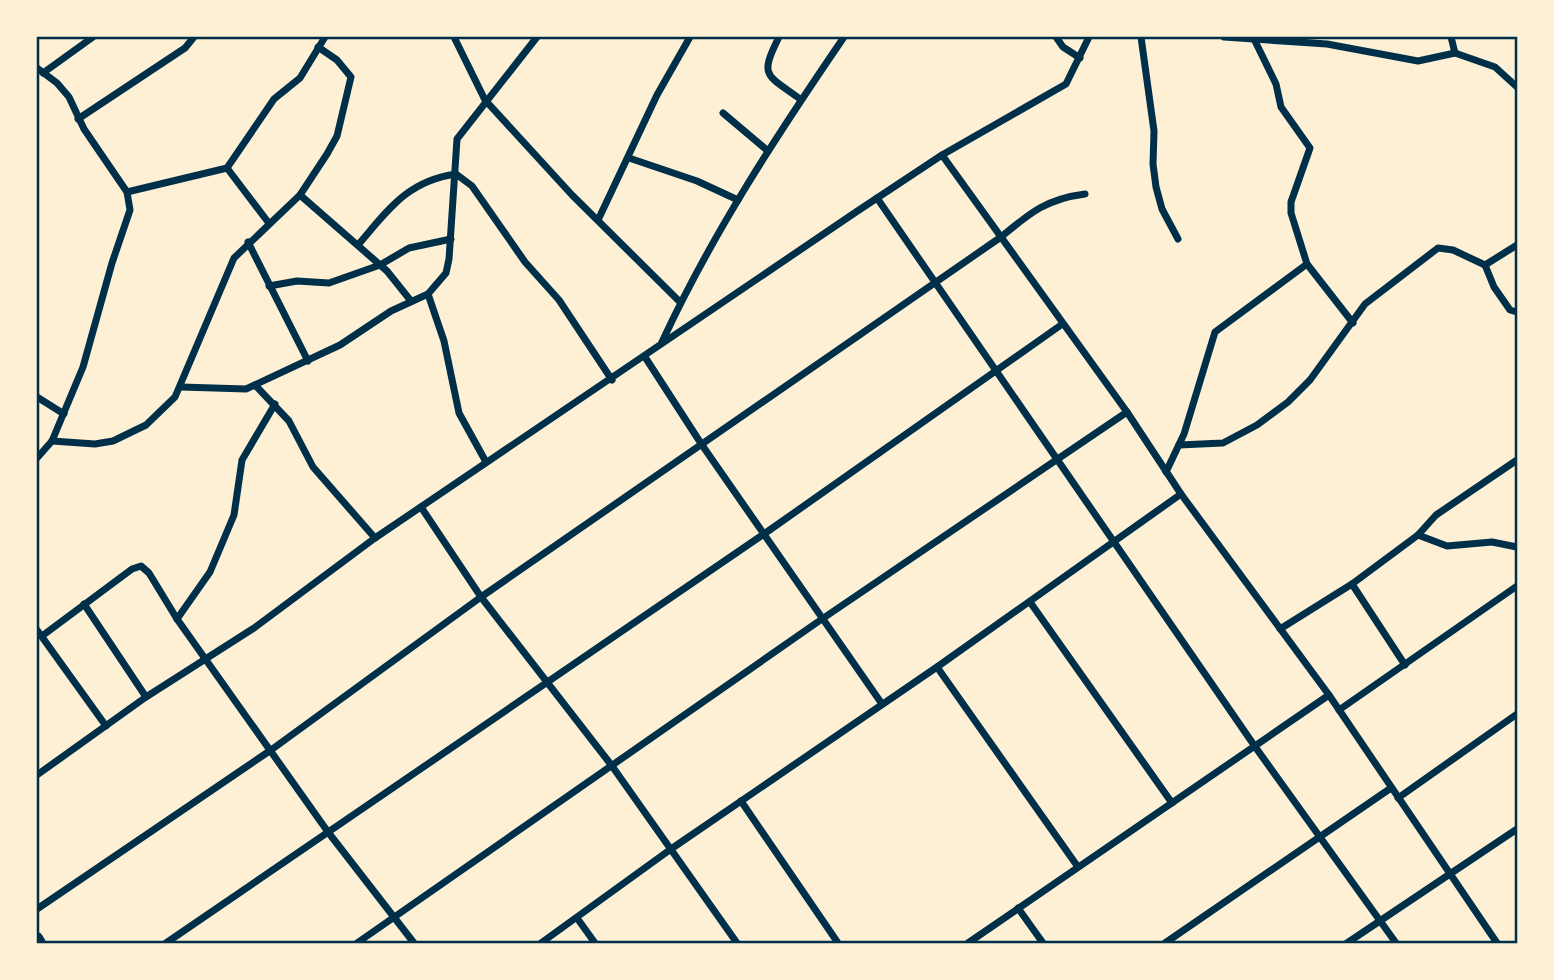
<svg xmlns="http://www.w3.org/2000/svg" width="1554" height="980" viewBox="0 0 1554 980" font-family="'Varela Round',sans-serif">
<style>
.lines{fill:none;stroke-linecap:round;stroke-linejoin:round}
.minor{stroke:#003049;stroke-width:7}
.secondary{stroke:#003049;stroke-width:12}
.neatline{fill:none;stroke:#003049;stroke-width:2.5}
</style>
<rect width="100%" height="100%" fill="#fdf0d5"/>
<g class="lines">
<g class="minor">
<polyline points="454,37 485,100 572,195 680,302"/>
<path d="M779,37C759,77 766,74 800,99"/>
<polyline points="1056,37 1063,47 1080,58"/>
<polyline points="1141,37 1154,131 1153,164 1156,187 1162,209 1178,239"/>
<polyline points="1224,37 1327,44 1418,61 1455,53 1495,67 1517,87"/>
<polyline points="1451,37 1455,53"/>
<polyline points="1255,41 1276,84 1281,107 1310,148 1291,202 1291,213 1307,264 1353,323"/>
<polyline points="37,68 57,83 69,97 84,129 127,192 130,210 112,263 83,367 52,441 37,458"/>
<polyline points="43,73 93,37"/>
<polyline points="723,113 768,151"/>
<polyline points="78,119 185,48 194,37"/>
<polyline points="942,155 1127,412 1181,494 1329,695 1497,943"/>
<polyline points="629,158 697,181 738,200"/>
<polyline points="227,168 268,222"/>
<polyline points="127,192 227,168 274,99 300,78 325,37"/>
<polyline points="300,195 387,271 411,301"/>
<polyline points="877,198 1256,748 1396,943"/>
<polyline points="599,218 657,95 690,37"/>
<polyline points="248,242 308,361"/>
<path d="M358,245C388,210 407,181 456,174L472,186L525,262L559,300L612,380"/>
<polyline points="1517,245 1485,265 1494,287 1510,310 1517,312"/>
<polyline points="269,286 297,281 329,283 380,265 409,248 451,239"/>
<polyline points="428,294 444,341 459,413 486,462"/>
<path d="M662,342C712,234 777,135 844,37"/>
<polyline points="645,357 702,445 882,704"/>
<polyline points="255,385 289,421 313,467 375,538"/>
<polyline points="181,387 246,389 340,345 391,311 428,294 446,273 449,259 457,139 537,37"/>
<polyline points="37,397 64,414"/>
<polyline points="52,441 95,444 113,441 146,425 175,397 234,258 300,195 327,154 337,136 351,77 337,60 318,47"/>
<polyline points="1179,445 1223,443 1257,425 1288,402 1310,380 1365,304 1438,248 1453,250 1485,265"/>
<polyline points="1166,472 1184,434 1215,332 1307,264"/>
<polyline points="421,507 481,597 612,766 737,943"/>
<polyline points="1418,535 1447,546 1492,542 1517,547"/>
<polyline points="1352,584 1405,665"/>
<polyline points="1030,602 1172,803"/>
<polyline points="84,604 146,697"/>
<polyline points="177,619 210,572 234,515 242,460 275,404"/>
<polyline points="1280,629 1352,584 1418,535 1436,515 1517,460"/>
<polyline points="37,630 106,726"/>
<polyline points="42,636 132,569 141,566 149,573 177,619 328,832 414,943"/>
<polyline points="937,667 1078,867"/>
<polyline points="1339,710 1517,586"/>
<polyline points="37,775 146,697 254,628 375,538 856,212 942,155 1066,84 1089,37"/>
<polyline points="1398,798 1517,714"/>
<polyline points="741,801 838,943"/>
<polyline points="1018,908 1043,943"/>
<path d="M37,909L271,750L481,597L1001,237C1030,213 1046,199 1085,194"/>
<polyline points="577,918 595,943"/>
<polyline points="166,943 764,534 1061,325"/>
<polyline points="357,943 822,619 1127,412"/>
<polyline points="541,943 671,849 937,667 1181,494"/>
<polyline points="968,943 1329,695"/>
<polyline points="1165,943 1391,788"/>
<polyline points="1347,943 1517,829"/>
</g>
<polyline class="secondary" points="37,938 40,943"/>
</g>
<rect width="1554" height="980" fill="none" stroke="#fdf0d5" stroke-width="77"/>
<rect x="38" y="38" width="1478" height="904" class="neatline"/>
</svg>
